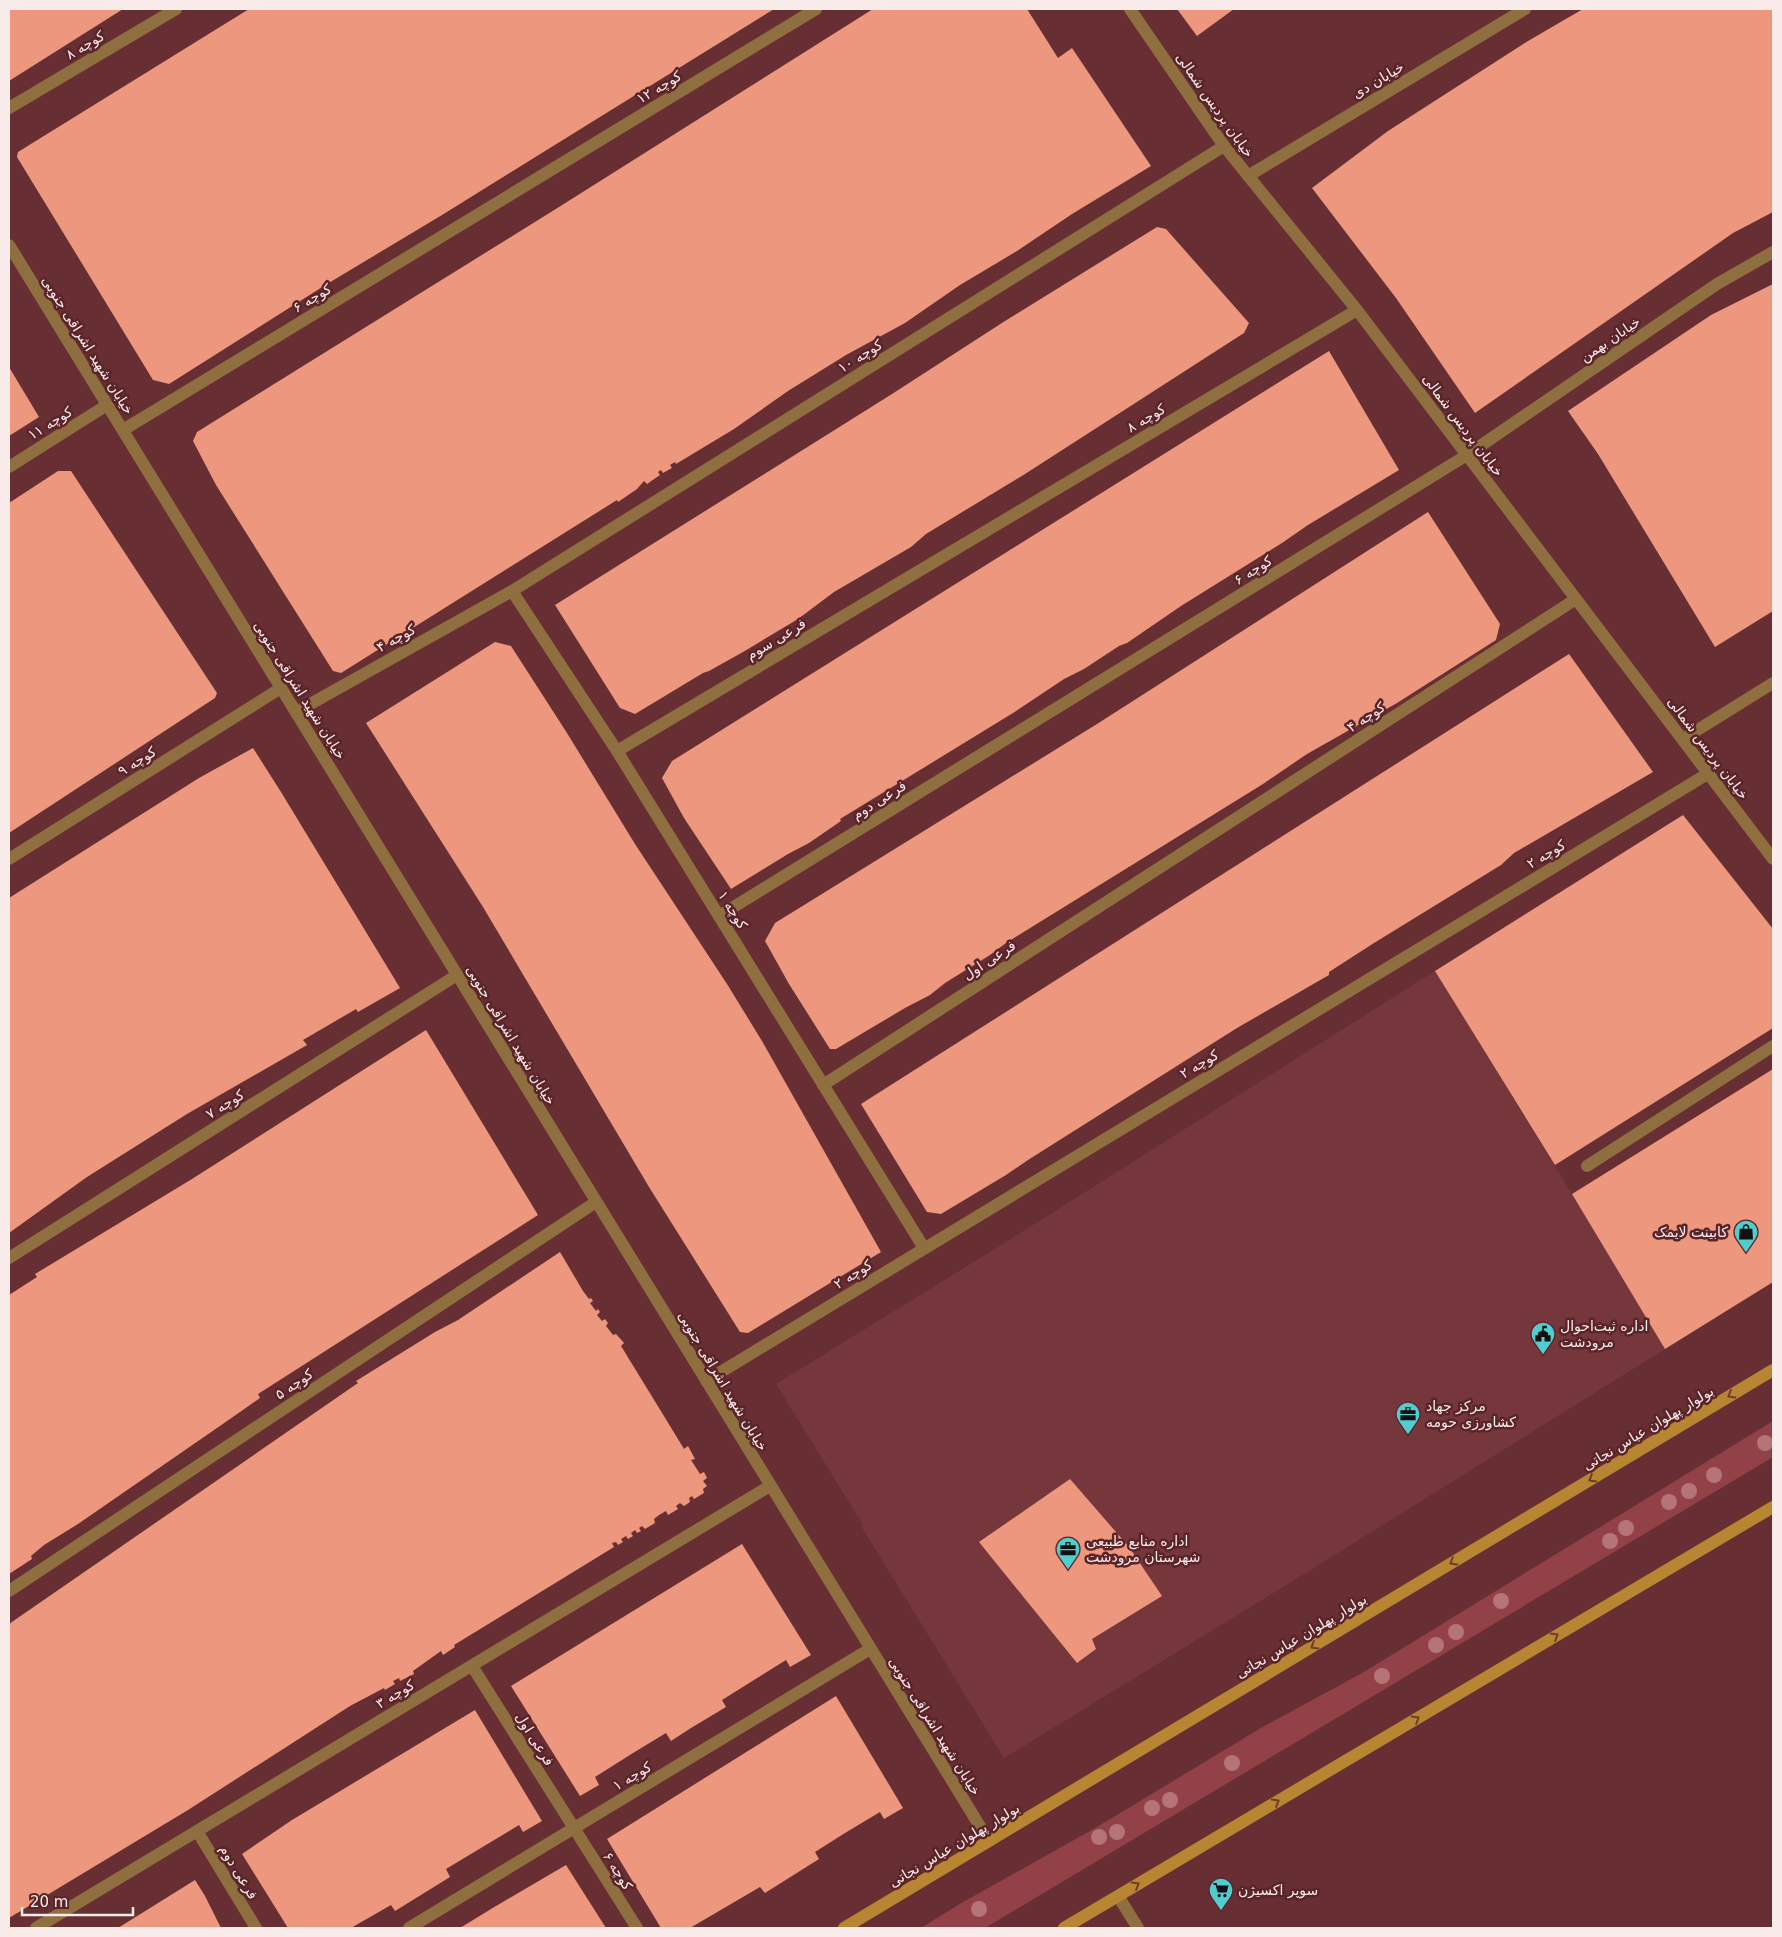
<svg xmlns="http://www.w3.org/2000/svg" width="1782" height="1937" viewBox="0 0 1782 1937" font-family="'DejaVu Sans',Vazirmatn,sans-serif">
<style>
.built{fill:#76373c}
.green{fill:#924148}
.building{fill:#ed977e}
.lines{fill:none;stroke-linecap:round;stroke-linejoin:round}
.minor{stroke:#8f6f3f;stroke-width:12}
.tertiary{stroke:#8f6f3f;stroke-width:12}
.secondary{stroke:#b88632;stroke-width:12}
.tree{fill:#b57477}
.oneway{stroke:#723c2b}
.labels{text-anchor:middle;stroke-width:5;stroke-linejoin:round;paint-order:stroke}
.street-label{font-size:14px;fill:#fbecec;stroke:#5b2429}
.poi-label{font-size:14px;fill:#fbecec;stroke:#5b2429;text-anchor:start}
</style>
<rect width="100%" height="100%" fill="#672f33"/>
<polygon class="built" points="1435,971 1572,1194 1665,1349 1288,1584 1004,1758 861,1526 863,1525 776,1384 1011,1239"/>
<polygon class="green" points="1773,1421 1773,1457 985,1928 921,1928 958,1905 1097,1827 1261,1728 1364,1672"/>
<g class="building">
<polygon points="9,9 123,9 9,81"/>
<polygon points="249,9 774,9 442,215 327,284 169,384 153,380 17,157 18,152"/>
<polygon points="873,9 1027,9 1058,58 1072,48 1151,166 1072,214 1017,251 960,285 905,323 846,355 788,391 734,429 676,464 675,462 670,465 672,468 663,473 661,470 658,472 660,475 647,484 644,481 637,489 618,502 617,500 341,673 333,671 216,485 193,441 197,432 559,207"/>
<polygon points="1177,9 1234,9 1197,36"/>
<polygon points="1583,9 1773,9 1773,212 1733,233 1475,413 1396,298 1312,188 1388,131 1528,41"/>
<polygon points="1157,227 1166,229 1249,323 1244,333 1025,474 926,534 911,547 834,592 798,619 743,652 709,671 703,673 635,714 620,708 555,605 892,394 1005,321"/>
<polygon points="1773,284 1773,611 1715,647 1598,454 1568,411 1711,315"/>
<polygon points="1329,351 1399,470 1308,525 1282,543 1181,606 1127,643 1119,646 1084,669 1064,679 1013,713 840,819 841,821 809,843 788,854 731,889 684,818 662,778 672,761"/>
<polygon points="9,367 39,417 9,436"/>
<polygon points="58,471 71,471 217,693 215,698 9,833 9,503"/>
<polygon points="1428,512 1500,624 1496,640 1397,703 1307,754 1263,784 1006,943 990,955 945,983 930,995 905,1008 836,1049 830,1049 789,984 765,941 775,923 1097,724"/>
<polygon points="495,642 511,646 567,733 635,844 727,984 762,1041 881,1252 748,1333 740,1332 649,1187 483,907 366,723"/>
<polygon points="1569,654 1653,772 1514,853 1501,865 1374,943 1329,972 1329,975 1237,1028 1028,1160 1006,1175 941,1214 927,1212 861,1104"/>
<polygon points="253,748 281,792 400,988 358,1012 356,1009 351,1012 303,1040 307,1045 187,1114 87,1177 9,1233 9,898 199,778"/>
<polygon points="1683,815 1773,929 1773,1028 1555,1165 1435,971"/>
<polygon points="426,1030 538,1215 258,1394 260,1398 230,1419 78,1524 44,1545 31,1556 32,1559 9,1574 9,1295 37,1277 35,1274 192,1179"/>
<polygon points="1773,1069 1773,1282 1665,1349 1572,1194"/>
<polygon points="560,1252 583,1291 589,1299 591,1298 593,1301 590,1303 596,1311 598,1309 600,1312 597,1315 602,1321 605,1319 608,1323 606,1326 613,1335 616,1334 624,1343 621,1346 667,1421 684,1449 688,1446 695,1459 691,1460 700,1474 704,1472 707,1478 703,1481 707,1486 703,1489 704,1493 694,1499 692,1496 689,1498 690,1502 684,1506 680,1503 676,1506 678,1509 668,1515 666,1511 659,1515 654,1519 655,1523 645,1529 642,1526 639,1528 641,1531 637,1533 635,1530 631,1533 633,1536 628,1539 626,1536 621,1539 623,1542 618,1545 616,1542 612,1543 614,1547 454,1645 455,1647 443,1655 441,1651 413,1671 414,1674 400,1681 399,1678 393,1681 395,1684 385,1690 384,1688 350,1706 188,1810 9,1918 9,1624 358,1383 356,1381 435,1332 458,1320"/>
<polygon points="1070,1479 1129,1547 1162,1596 1092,1639 1096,1649 1077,1663 979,1542"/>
<polygon points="742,1544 811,1655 790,1667 786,1660 722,1700 726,1707 691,1728 671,1741 666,1733 633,1753 595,1777 599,1785 580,1796 511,1686"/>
<polygon points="836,1696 903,1808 884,1819 880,1812 845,1833 815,1852 819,1859 765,1893 760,1887 690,1928 661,1928 607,1839"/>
<polygon points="475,1710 542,1821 523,1832 519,1825 446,1869 450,1877 395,1911 391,1905 351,1928 288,1928 242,1854 292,1820"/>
<polygon points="566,1865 606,1928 460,1928 491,1909"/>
<polygon points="195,1880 205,1896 221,1928 118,1928"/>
</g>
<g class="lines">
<g class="minor">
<polyline points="9,108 176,9"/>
<polyline points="1248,176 1525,9"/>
<polyline points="9,245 989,1841"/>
<polyline points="123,430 816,9"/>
<polyline points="9,467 107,405"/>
<polyline points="512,591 617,751 924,1248"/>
<polyline points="296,712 512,591 1224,146"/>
<polyline points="1683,739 1773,683"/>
<polyline points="617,751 1357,310"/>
<polyline points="9,859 281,688"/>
<polyline points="719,916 1467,455 1717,284 1773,252"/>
<polyline points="823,1085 1576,599"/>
<polyline points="1587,1166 1773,1046"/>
<polyline points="9,1258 457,975"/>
<polyline points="706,1381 1709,773"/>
<polyline points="9,1591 596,1202"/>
<polyline points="472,1666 637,1928"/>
<polyline points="197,1831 256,1928"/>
<polyline points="1118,1896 1138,1928"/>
<polyline points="36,1928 770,1486"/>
<polyline points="409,1928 870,1649"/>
</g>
<polyline class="tertiary" points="1130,9 1224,146 1357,310 1773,859"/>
<g class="secondary">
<polyline points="844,1928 1773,1370"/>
<polyline points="1064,1928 1773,1507"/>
</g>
</g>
<g class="tree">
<circle cx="1765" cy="1443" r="8"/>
<circle cx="1714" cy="1475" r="8"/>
<circle cx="1689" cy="1491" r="8"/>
<circle cx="1669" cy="1502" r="8"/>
<circle cx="1626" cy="1528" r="8"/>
<circle cx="1610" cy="1541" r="8"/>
<circle cx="1501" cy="1601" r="8"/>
<circle cx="1456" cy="1632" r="8"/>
<circle cx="1436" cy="1645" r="8"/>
<circle cx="1382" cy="1676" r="8"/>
<circle cx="1232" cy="1763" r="8"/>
<circle cx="1170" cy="1800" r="8"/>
<circle cx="1152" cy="1808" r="8"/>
<circle cx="1117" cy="1832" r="8"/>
<circle cx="1099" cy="1837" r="8"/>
<circle cx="979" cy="1909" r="8"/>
</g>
<defs><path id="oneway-chevron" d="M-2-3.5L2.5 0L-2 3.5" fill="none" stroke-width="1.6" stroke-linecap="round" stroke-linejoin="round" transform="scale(1.25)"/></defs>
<g class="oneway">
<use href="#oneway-chevron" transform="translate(1731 1395) rotate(149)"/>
<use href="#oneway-chevron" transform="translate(1592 1479) rotate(149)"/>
<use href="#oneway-chevron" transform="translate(1453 1562) rotate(149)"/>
<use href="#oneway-chevron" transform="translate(1555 1636) rotate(-31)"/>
<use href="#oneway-chevron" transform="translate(1314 1646) rotate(149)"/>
<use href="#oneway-chevron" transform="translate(1416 1719) rotate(-31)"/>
<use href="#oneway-chevron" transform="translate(1276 1802) rotate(-31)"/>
<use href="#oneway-chevron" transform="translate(1136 1885) rotate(-31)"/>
</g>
<defs>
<symbol id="shop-pin" viewBox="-11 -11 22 30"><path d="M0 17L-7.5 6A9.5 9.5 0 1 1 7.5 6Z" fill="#52cdcf" stroke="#5b2429"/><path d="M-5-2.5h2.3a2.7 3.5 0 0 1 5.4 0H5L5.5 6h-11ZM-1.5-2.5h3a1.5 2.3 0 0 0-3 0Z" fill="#111"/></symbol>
<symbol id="civic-pin" viewBox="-11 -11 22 30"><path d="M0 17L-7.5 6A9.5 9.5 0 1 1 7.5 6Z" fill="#52cdcf" stroke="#5b2429"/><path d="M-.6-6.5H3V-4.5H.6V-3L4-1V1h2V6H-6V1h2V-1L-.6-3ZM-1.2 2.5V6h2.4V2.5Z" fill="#111"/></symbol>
<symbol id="office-pin" viewBox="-11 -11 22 30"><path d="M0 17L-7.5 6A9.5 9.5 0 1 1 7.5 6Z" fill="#52cdcf" stroke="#5b2429"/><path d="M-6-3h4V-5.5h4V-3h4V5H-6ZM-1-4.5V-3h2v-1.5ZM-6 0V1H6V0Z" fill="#111"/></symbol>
<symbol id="supermarket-pin" viewBox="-11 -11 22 30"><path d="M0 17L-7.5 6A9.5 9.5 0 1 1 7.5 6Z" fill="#52cdcf" stroke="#5b2429"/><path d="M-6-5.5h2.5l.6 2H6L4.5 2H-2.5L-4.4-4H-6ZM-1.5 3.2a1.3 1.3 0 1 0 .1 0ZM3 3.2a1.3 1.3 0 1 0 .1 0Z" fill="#111"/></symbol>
</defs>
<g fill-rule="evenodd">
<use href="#shop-pin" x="1732" y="1218" width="28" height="38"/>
<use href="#civic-pin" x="1529" y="1320" width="28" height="38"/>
<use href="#office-pin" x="1394" y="1400" width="28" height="38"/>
<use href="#office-pin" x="1054" y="1535" width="28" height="38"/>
<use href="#supermarket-pin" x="1207" y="1876" width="28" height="38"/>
</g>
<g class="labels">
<g class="street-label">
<text transform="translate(85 45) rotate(-31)" y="5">کوچه ۸</text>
<text transform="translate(1378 80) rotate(-31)" y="5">خیابان دی</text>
<text transform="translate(659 87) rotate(-31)" y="5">کوچه ۱۲</text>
<text transform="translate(1215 105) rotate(55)" y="5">خیابان پردیس شمالی</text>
<text transform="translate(312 298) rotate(-31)" y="5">کوچه ۶</text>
<text transform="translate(1610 339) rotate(-34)" y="5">خیابان بهمن</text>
<text transform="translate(88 345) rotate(58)" y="5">خیابان شهید اشراقی جنوبی</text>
<text transform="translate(860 356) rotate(-32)" y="5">کوچه ۱۰</text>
<text transform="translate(1146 418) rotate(-31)" y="5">کوچه ۸</text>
<text transform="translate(50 423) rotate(-32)" y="5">کوچه ۱۱</text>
<text transform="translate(1463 425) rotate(53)" y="5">خیابان پردیس شمالی</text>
<text transform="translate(1253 570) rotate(-32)" y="5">کوچه ۶</text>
<text transform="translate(396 638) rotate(-29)" y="5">کوچه ۴</text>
<text transform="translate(776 639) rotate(-31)" y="5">فرعی سوم</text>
<text transform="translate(300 690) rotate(58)" y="5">خیابان شهید اشراقی جنوبی</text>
<text transform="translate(1366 717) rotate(-33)" y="5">کوچه ۴</text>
<text transform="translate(1708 748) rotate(53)" y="5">خیابان پردیس شمالی</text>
<text transform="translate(137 761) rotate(-32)" y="5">کوچه ۹</text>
<text transform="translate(879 800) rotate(-32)" y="5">فرعی دوم</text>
<text transform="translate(1546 854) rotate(-31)" y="5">کوچه ۲</text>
<text transform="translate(733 910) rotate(58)" y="5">کوچه ۱</text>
<text transform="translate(989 960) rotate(-33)" y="5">فرعی اول</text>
<text transform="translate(511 1035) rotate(59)" y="5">خیابان شهید اشراقی جنوبی</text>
<text transform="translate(1199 1064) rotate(-31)" y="5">کوچه ۲</text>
<text transform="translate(225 1104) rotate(-32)" y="5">کوچه ۷</text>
<text transform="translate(853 1274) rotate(-32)" y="5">کوچه ۲</text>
<text transform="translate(723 1381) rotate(59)" y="5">خیابان شهید اشراقی جنوبی</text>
<text transform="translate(294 1384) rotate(-34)" y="5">کوچه ۵</text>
<text transform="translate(1648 1428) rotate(-31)" y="5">بولوار پهلوان عباس نجاتی</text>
<text transform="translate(1301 1636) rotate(-31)" y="5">بولوار پهلوان عباس نجاتی</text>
<text transform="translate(395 1694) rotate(-31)" y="5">کوچه ۳</text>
<text transform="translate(935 1726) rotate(58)" y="5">خیابان شهید اشراقی جنوبی</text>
<text transform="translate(535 1739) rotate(58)" y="5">فرعی اول</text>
<text transform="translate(632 1776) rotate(-31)" y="5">کوچه ۱</text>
<text transform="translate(954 1845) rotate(-31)" y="5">بولوار پهلوان عباس نجاتی</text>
<text transform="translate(618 1871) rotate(58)" y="5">کوچه ۶</text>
<text transform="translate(239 1872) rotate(59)" y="5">فرعی دوم</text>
</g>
<g class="poi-label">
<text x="1728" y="1237" text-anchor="end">کابینت لایمک</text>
<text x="1560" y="1331">اداره ثبت‌احوال<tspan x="1560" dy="16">مرودشت</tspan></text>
<text x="1426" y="1411">مرکز جهاد<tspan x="1426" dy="16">کشاورزی حومه</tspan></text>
<text x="1086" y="1546">اداره منابع طبیعی<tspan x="1086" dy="16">شهرستان مرودشت</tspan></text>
<text x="1238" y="1895">سوپر اکسیژن</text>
</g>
</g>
<rect width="1782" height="1937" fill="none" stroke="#fbecec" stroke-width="20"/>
<path d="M22 1907v8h111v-8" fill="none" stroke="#fbecec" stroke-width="2.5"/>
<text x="30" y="1907" font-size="15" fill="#fbecec" stroke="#5b2429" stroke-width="4" paint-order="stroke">20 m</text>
</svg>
